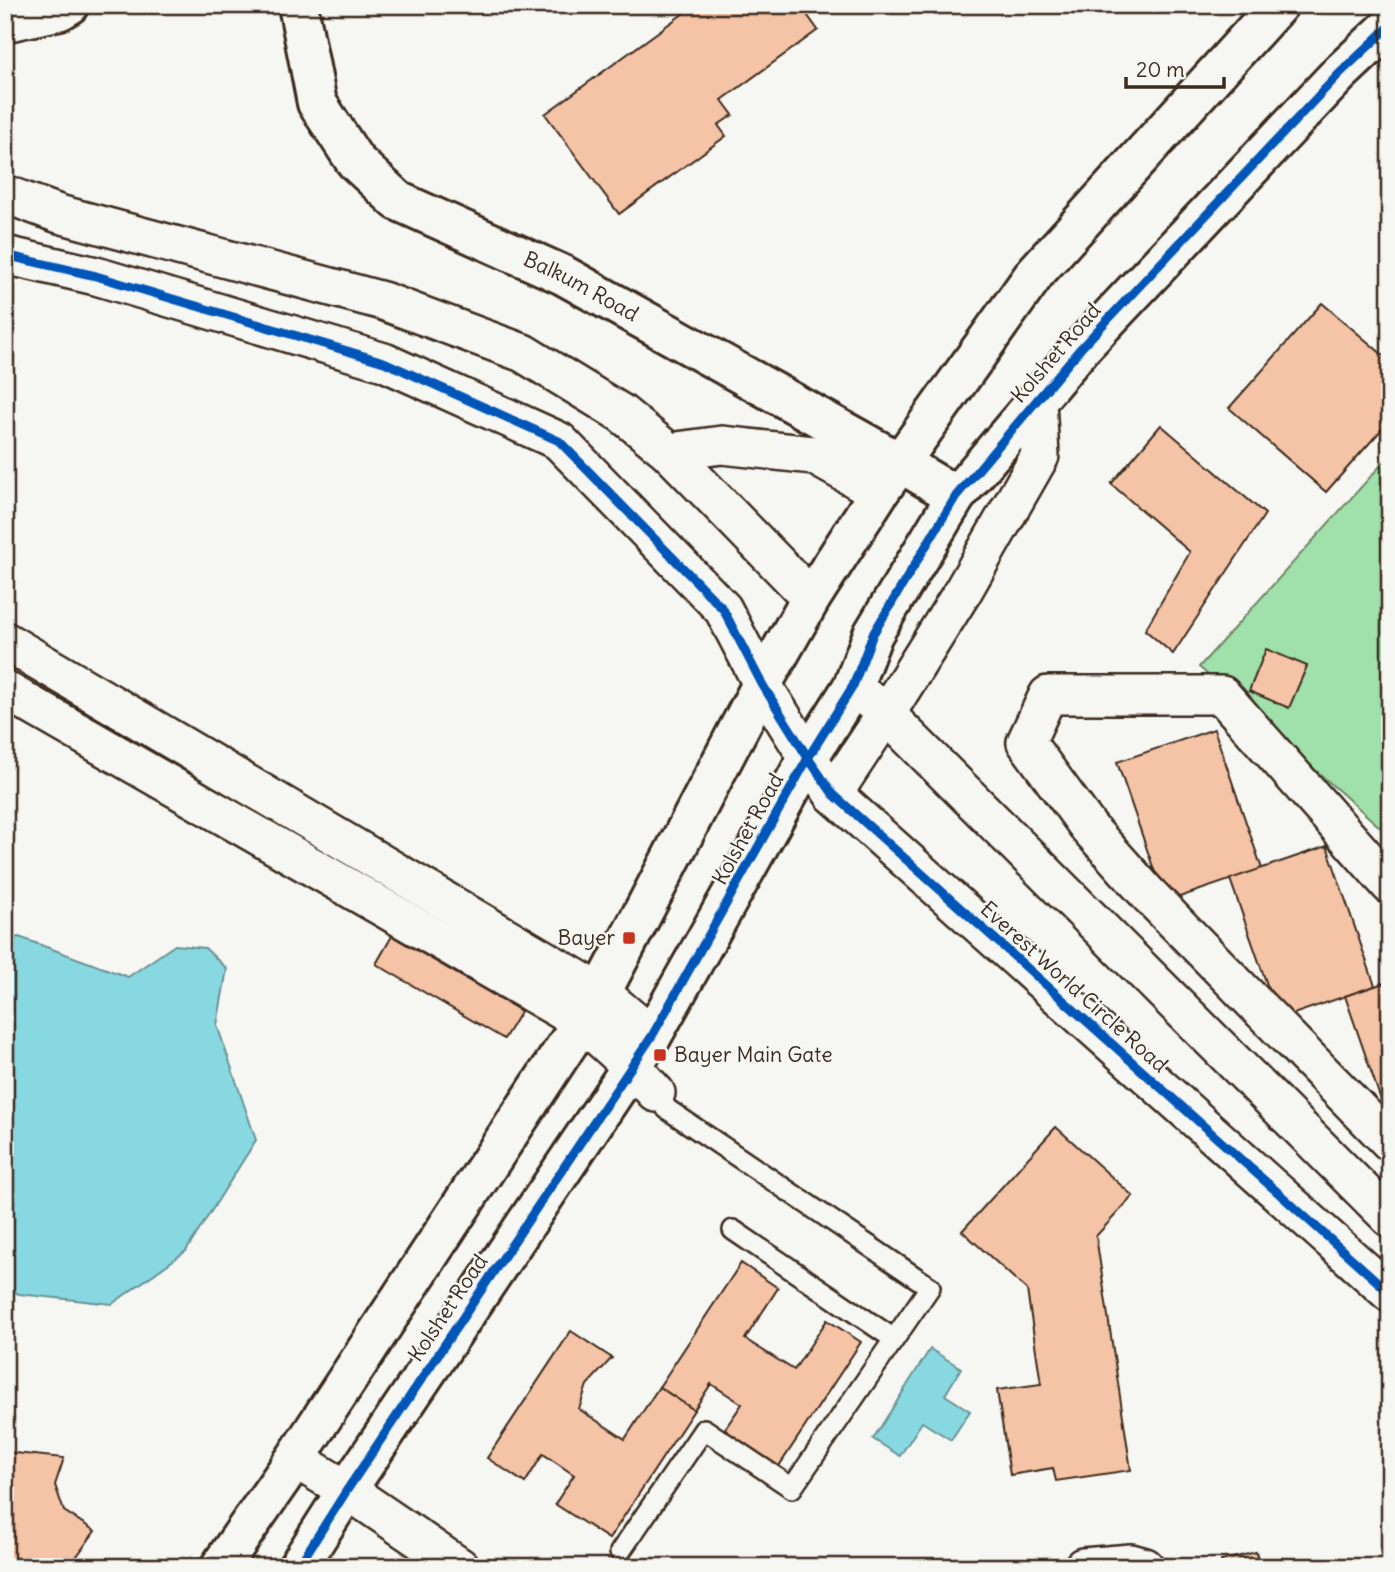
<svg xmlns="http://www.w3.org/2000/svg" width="1395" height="1572" viewBox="0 0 1395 1572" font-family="Delius,sans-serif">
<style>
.green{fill:#a0e1ab;stroke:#6e8664;stroke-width:2}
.water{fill:#88d8e2;stroke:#699294;stroke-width:2}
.building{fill:#f5c3a5;stroke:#3b2a1e;stroke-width:2}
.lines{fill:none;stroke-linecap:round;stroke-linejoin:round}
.lane-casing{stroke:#3b2a1e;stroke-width:24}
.street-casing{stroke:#3b2a1e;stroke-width:42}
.secondary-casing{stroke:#3b2a1e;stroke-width:44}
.lane{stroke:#f6f6f2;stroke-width:19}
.street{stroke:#f6f6f2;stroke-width:37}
.secondary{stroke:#f6f6f2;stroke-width:38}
.cycleway-casing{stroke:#f6f6f2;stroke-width:13}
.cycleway{stroke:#0057b8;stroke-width:9}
.poi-dot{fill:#c8321e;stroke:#f6f6f2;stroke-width:2.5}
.labels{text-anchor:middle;stroke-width:5;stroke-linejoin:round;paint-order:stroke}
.street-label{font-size:21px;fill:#3b2a1e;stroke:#f6f6f2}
.poi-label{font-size:21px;fill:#3b2a1e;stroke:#f6f6f2;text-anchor:end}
</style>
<rect width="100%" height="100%" fill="#f6f6f2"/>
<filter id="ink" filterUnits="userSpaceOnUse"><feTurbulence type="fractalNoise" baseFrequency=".0143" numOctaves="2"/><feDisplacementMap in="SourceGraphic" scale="14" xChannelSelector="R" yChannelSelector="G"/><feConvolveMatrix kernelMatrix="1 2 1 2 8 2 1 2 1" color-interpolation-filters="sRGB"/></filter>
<g filter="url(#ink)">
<polygon class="green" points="1390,455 1390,836 1199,667"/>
<g class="water">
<polygon points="19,937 128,977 175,945 205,948 227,969 217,1025 256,1140 186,1251 112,1304 19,1294 5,1288 5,939"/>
<polygon points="930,1349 961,1368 945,1395 970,1411 951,1440 922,1422 900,1456 873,1439"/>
</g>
<g class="building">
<polygon points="563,5 585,5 570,15"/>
<polygon points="695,5 800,5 818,30 722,100 733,115 718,125 726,136 619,214 545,114"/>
<polygon points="1322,303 1390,361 1390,420 1326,492 1229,408"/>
<polygon points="1161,425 1265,514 1173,654 1145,630 1190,552 1111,484"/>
<polygon points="1266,649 1307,666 1289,708 1249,691"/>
<polygon points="1214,729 1262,869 1165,902 1117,762"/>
<polygon points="1327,846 1375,986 1279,1019 1230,879"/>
<polygon points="392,936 521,1011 504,1039 376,964"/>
<polygon points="1390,981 1390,1126 1345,996"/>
<polygon points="1056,1127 1133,1196 1096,1236 1131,1470 1056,1481 1053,1468 1010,1475 997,1390 1041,1384 1027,1290 962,1231"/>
<polygon points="741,1263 778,1288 745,1339 794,1370 827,1320 861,1342 777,1469 722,1433 742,1404 711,1384 694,1410 659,1387"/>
<polygon points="571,1331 612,1358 587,1385 579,1409 625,1439 659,1387 694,1410 609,1539 555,1504 574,1475 543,1454 525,1483 487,1458"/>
<polygon points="5,1452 64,1458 55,1485 64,1511 95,1531 69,1567 5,1567"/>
<polygon points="1256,1552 1260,1567 1222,1567 1221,1561"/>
</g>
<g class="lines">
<defs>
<g id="lane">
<polyline points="733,1230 894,1339"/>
<polyline points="620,1552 704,1429 792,1488 930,1287 667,1109 656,1093"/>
</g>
<g id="street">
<polyline points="5,23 60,11 70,5"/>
<polyline points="5,194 59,214 383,301 523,353 621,413 669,452 811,598"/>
<polyline points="5,255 96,276 384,362 559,441 723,609 762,684 808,758 833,794 1390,1293"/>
<polyline points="669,452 722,445 813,455 879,492"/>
<polyline points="5,641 601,993 652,1036"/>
<polyline points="853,686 886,714 1390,1218"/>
<polyline points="5,690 582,1022 632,1067 656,1093"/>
<polyline points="833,794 886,714 963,591 1040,456 1037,401"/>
<polyline points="1390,885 1222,695 1048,695 1026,742 1089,828 1148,894 1390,1142"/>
<polyline points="295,1459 347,1490 460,1567"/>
<polyline points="1083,1567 1131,1563 1145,1567"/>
</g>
<g id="secondary">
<path id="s1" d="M298,5L317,103L355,161L398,201L563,275L899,462L956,496"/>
<polyline points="220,1567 295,1459 601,993 762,684 811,598 879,492 1036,272 1278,5"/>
<polyline points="298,1567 347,1490 652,1036 808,758 853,686 873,634 956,496 1081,348 1339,74 1390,26"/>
</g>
</defs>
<use href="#lane" class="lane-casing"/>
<use href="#street" class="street-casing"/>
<use href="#secondary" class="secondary-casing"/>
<use href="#lane" class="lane"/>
<use href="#street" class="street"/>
<use href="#secondary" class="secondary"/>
<defs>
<g id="cycleway">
<polyline points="5,255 96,276 384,362 559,441 723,609 762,684 808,758 833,794 1390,1293"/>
<polyline points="298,1567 347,1490 652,1036 808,758 853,686 873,634 956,496 1081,348 1339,74 1390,26"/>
</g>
</defs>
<use href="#cycleway" class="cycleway-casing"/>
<use href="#cycleway" class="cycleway"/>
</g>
</g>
<g class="poi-dot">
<rect x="622" y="931" width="14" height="14" rx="3.5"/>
<rect x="653" y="1048" width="14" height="14" rx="3.5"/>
</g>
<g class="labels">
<g class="street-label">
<text dy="7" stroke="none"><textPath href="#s1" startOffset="430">Balkum Road</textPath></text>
<text transform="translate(1056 353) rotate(-49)" y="7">Kolshet Road</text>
<text transform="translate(748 829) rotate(-61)" y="7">Kolshet Road</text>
<text transform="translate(1074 987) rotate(42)" y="7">Everest World Circle Road</text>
<text transform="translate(448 1308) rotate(-56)" y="7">Kolshet Road</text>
</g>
<g class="poi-label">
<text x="615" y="945">Bayer</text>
<text x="674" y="1062" text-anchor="start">Bayer Main Gate</text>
</g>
</g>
<rect width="1395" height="1572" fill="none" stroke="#f6f6f2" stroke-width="28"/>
<rect x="14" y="14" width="1367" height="1544" fill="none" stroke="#3b2a1e" stroke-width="2.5" filter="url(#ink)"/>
<path d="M1126 77v10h98v-10" fill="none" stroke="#3b2a1e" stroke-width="3.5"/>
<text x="1136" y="77" font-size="21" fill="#3b2a1e" stroke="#f6f6f2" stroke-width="5" paint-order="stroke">20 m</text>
</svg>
